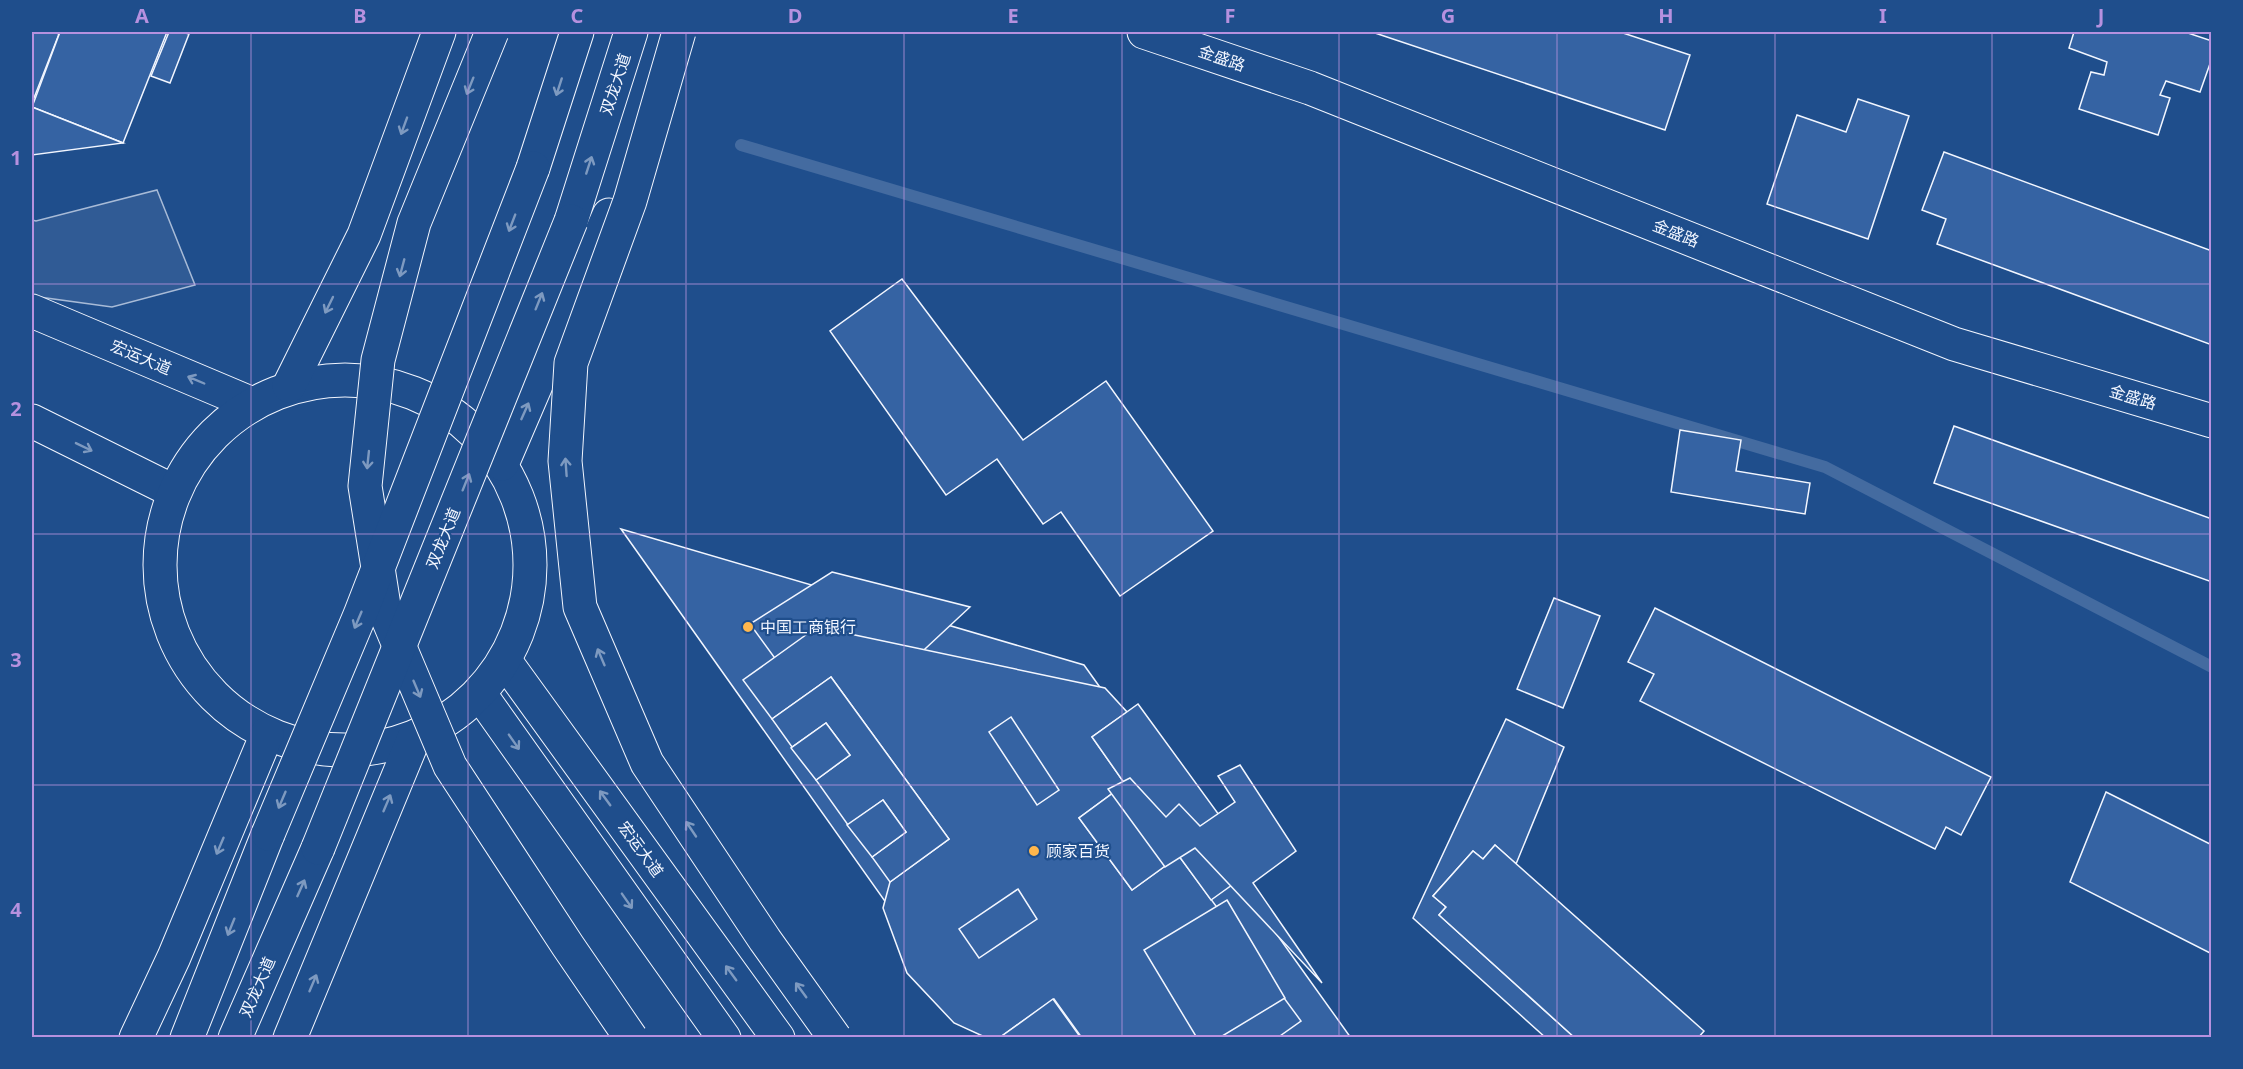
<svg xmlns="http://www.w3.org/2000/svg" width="2243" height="1069" viewBox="0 0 2243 1069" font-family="'Noto Sans','Noto Sans SC',sans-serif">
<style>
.built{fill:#305b95;stroke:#a8bbd7;stroke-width:1.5}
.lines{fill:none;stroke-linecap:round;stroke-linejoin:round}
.stream{stroke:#446ba0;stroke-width:12}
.building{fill:#3563a3;stroke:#f2f6ff;stroke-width:1.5}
.secondary-casing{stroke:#f2f6ff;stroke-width:35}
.highway-casing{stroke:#f2f6ff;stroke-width:35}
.secondary{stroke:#1f4e8c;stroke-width:33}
.highway{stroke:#1f4e8c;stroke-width:33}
.highway-bridge-casing{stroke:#f2f6ff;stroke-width:35;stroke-linecap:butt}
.highway-bridge{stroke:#1f4e8c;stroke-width:33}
.oneway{stroke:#7e9ac0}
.grid{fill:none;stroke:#b691df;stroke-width:1.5;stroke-opacity:0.55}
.poi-dot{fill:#ffb74d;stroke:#1f4e8c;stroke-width:2}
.labels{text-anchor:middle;stroke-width:4.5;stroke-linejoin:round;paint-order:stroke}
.street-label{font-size:16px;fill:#f2f6ff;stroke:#1f4e8c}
.poi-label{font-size:16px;fill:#f2f6ff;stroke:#1f4e8c;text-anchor:start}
.neatline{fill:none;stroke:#b691df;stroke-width:2}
.grid-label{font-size:20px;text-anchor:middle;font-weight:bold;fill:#b691df}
</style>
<rect width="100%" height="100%" fill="#1f4e8c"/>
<polygon class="built" points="157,190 195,285 112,307 32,296 32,220 36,221"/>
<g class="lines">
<polyline class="stream" points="741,145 1825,467 2212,667"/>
</g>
<g class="building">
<polygon points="32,32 54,32 59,34 32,103"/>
<polygon points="60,32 167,32 123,143 32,107"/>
<polygon points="169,32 182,32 189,34 170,83 151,76"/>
<polygon points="1372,32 1620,32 1690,55 1665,130"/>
<polygon points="2074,32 2185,32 2212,41 2212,58 2200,92 2166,81 2160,95 2170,98 2158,135 2079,109 2091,72 2104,75 2107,62 2069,48"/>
<polygon points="1858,99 1909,116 1868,239 1767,204 1797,115 1846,132"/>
<polygon points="32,107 123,143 32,155"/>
<polygon points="1944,152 2212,251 2212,345 1937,244 1946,219 1922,210"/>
<polygon points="902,279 1023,440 1106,381 1213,531 1120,596 1061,512 1043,524 997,459 946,495 830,331"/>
<polygon points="1954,426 2212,519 2212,582 1934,483"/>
<polygon points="1680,430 1741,440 1736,471 1810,483 1805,514 1671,492"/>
<polygon points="621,529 1084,665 1351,1038 982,1038"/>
<polygon points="832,572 970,607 883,688 842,628 782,668 750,624"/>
<polygon points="1554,598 1600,616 1563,708 1517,689"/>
<polygon points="1655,608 1991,777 1961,835 1946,827 1935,849 1640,701 1654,674 1628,662"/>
<polygon points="817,627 1105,688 1127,712 1092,737 1125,784 1079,818 1132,890 1179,856 1301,1021 1277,1038 1082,1038 1054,999 999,1038 987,1038 954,1023 907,973 883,908 890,882 949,839 831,677 772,719 743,680"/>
<polygon points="831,677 949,839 890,882 872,857 906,832 883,800 848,825 816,780 850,755 826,723 792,747 772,719"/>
<polygon points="1138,704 1257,867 1211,900 1179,856 1132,890 1079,818 1125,784 1092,737"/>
<polygon points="1011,717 1059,790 1037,805 989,732"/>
<polygon points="1506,719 1564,747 1516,864 1495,845 1483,859 1473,851 1433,896 1446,907 1439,915 1575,1038 1546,1038 1413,918"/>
<polygon points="826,723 850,755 816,780 791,748"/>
<polygon points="1240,765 1296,851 1253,883 1322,983 1195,848 1165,867 1108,789 1130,778 1166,817 1179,804 1200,826 1235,802 1218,776"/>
<polygon points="2106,792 2212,845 2212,954 2070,882"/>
<polygon points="883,800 906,832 872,857 847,825"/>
<polygon points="1495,845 1704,1031 1698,1038 1575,1038 1439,915 1446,907 1433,896 1473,851 1483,859"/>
<polygon points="1018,889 1037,919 979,958 959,929"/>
<polygon points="1227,900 1285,998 1219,1038 1197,1038 1144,950"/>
<polygon points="1053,999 1081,1038 999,1038"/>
</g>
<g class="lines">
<defs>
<g id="secondary">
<polyline points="1144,32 1310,88 1954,344 2212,421"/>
<polyline points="32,311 250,403"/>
<polyline points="32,421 173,491"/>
<polyline points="505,661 778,1038"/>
<polyline points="480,694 724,1038"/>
</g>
<g id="highway">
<polyline points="533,168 577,32"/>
<polyline points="571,221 631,32"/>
<circle cx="345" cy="565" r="185"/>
<polyline points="289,386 364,235 439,32"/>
<polyline points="502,464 609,215"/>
<polyline points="136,1038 174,957 267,734"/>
<polyline points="187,1038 268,834"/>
<polyline points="235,1038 318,848"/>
<polyline points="290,1038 414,738"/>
</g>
</defs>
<use href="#secondary" class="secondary-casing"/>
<use href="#highway" class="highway-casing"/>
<use href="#secondary" class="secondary"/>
<use href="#highway" class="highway"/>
<defs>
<g id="highway-bridge">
<polyline points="492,32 414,223 378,360 365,486 385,612 450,766 568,946 631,1038"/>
<polyline points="679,32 630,201 571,363 565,461 580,607 647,763 765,940 835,1038"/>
<polyline points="268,834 360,615 533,168"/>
<polyline points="318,848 571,221"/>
</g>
</defs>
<use href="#highway-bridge" class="highway-bridge-casing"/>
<use href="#highway-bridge" class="highway-bridge"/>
</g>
<defs><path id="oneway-shaft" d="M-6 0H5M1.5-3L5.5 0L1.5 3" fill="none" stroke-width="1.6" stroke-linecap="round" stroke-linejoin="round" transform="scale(1.5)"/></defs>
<g class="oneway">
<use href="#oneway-shaft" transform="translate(470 86) rotate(112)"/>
<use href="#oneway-shaft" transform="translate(559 87) rotate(108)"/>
<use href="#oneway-shaft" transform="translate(404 126) rotate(110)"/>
<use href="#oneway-shaft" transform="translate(589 165) rotate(-72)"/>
<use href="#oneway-shaft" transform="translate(512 223) rotate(111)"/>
<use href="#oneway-shaft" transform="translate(402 268) rotate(105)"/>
<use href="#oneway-shaft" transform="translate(539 301) rotate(-68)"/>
<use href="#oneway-shaft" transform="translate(329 305) rotate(116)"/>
<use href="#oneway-shaft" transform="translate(196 380) rotate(-157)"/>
<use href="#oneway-shaft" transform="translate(525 411) rotate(-66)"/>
<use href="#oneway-shaft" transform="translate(84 447) rotate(26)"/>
<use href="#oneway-shaft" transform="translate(368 460) rotate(96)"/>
<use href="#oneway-shaft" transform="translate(566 467) rotate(-94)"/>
<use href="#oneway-shaft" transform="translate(466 482) rotate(-68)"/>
<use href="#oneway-shaft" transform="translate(358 620) rotate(113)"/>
<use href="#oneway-shaft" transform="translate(601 657) rotate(-113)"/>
<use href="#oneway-shaft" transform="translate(417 689) rotate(67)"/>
<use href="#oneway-shaft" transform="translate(514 742) rotate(55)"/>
<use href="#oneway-shaft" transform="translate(605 798) rotate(-126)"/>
<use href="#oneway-shaft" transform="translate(282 800) rotate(113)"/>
<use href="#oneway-shaft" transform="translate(387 803) rotate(-67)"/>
<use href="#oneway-shaft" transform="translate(691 829) rotate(-124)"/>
<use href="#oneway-shaft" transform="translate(220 846) rotate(113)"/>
<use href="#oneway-shaft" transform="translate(301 888) rotate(-66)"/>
<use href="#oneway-shaft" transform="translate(627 901) rotate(55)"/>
<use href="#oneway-shaft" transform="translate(231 927) rotate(112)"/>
<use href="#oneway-shaft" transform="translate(731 973) rotate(-126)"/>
<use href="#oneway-shaft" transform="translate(313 983) rotate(-67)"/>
<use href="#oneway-shaft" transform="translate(801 990) rotate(-126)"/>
</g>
<path class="grid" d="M251,32V1038M468,32V1038M686,32V1038M904,32V1038M1122,32V1038M1339,32V1038M1557,32V1038M1775,32V1038M1992,32V1038M32,284H2212M32,534H2212M32,785H2212"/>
<g class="poi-dot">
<circle cx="748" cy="627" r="6"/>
<circle cx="1034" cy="851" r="6"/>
</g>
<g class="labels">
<g class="street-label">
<text transform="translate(1222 58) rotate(19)" y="6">金盛路</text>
<text transform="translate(615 84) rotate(-72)" y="6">双龙大道</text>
<text transform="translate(1676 233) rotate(22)" y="6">金盛路</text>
<text transform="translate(141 357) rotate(23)" y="6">宏运大道</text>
<text transform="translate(2133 397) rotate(17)" y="6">金盛路</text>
<text transform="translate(443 538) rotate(-68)" y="6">双龙大道</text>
<text transform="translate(641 849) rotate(54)" y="6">宏运大道</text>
<text transform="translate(257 987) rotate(-66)" y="6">双龙大道</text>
</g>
<g class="poi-label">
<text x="760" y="633">中国工商银行</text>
<text x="1046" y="857">顾家百货</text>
</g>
</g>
<rect width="2243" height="1069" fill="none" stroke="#1f4e8c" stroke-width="66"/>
<rect x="33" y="33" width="2177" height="1003" class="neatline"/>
<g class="grid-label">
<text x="142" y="23">A</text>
<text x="360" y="23">B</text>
<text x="577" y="23">C</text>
<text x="795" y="23">D</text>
<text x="1013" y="23">E</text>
<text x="1230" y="23">F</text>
<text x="1448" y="23">G</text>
<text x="1666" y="23">H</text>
<text x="1883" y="23">I</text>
<text x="2101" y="23">J</text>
<text x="16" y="165">1</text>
<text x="16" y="416">2</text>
<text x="16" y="667">3</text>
<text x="16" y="917">4</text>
</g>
</svg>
